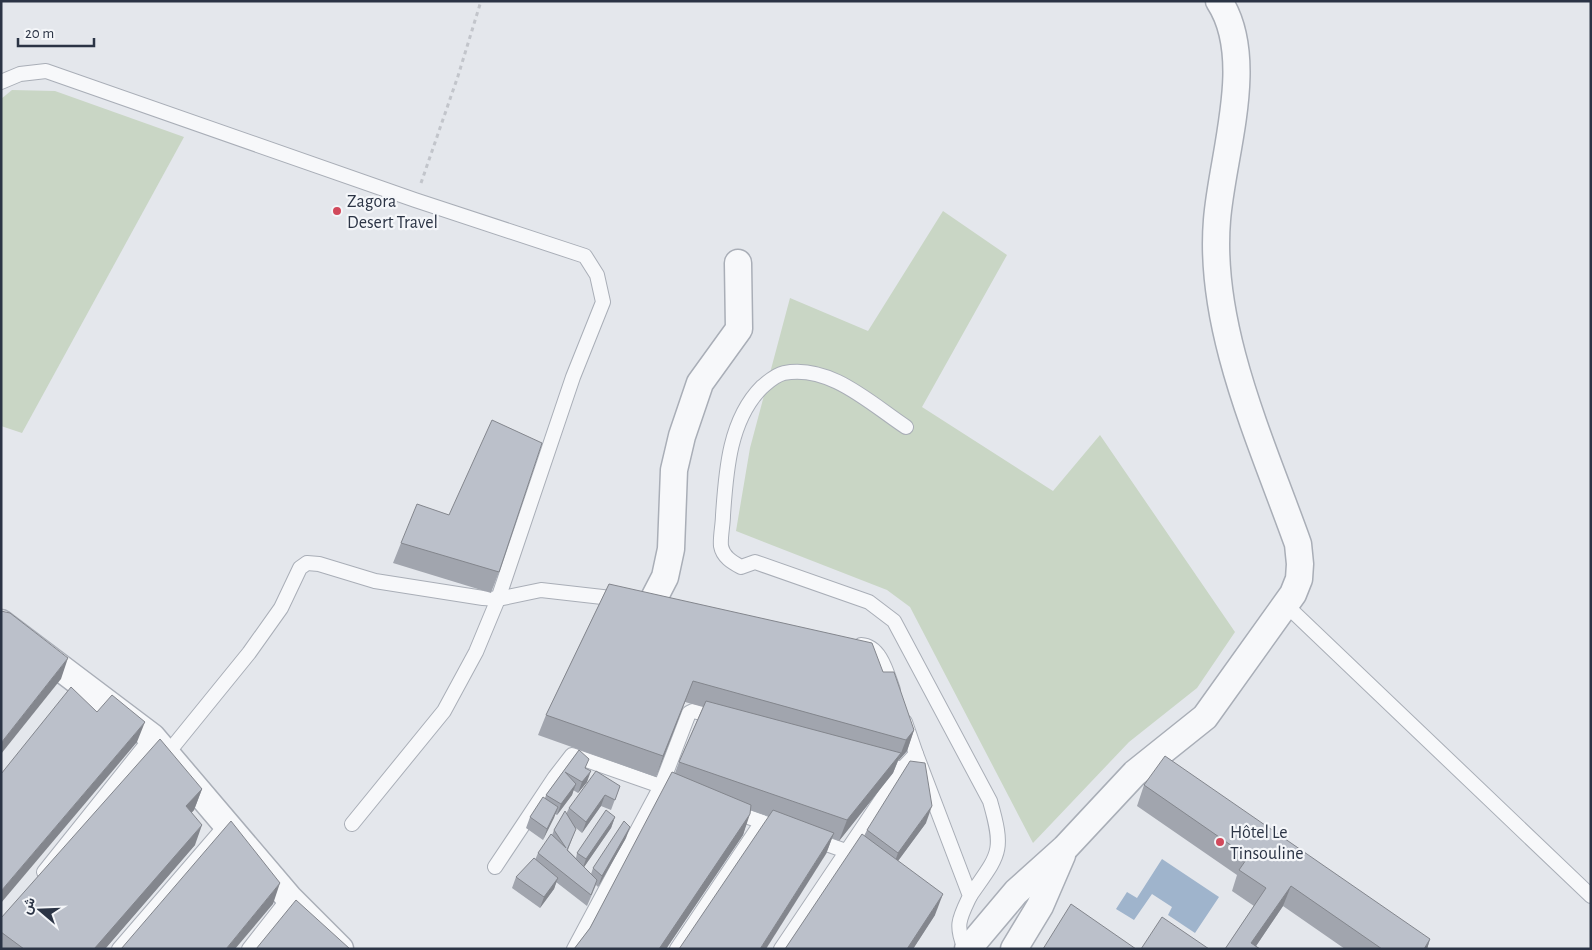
<svg xmlns="http://www.w3.org/2000/svg" width="1592" height="950" viewBox="0 0 1592 950" font-family="'Alegreya Sans',Vazirmatn,sans-serif">
<style>
.green{fill:#c9d6c5}
.water{fill:#9fb4cc}
.lines{fill:none;stroke-linecap:round;stroke-linejoin:round}
.service-casing{stroke:#a9aeb7;stroke-width:16}
.minor-casing{stroke:#a9aeb7;stroke-width:29}
.path{stroke:#c2c5cb;stroke-width:3;stroke-dasharray:4 4;stroke-linecap:butt}
.service{stroke:#f7f8fa;stroke-width:14}
.minor{stroke:#f7f8fa;stroke-width:26}
.wall{fill:#a1a5ae}
.shaded-wall{fill:#83868d}
.building{fill:#bbc0ca;stroke:#83868d}
.poi-dot{fill:#d1495b;stroke:#f4f6f9;stroke-width:2}
.labels{text-anchor:middle;stroke-width:4.5;stroke-linejoin:round;paint-order:stroke}
.poi-label{font-size:18px;fill:#2b3445;stroke:#f4f6f9;text-anchor:start}
</style>
<rect width="100%" height="100%" fill="#e4e7ec"/>
<g class="green">
<polygon points="12,90 55,91 184,137 22,433 1,426 1,99"/>
<polygon points="943,211 1007,255 922,407 1053,491 1100,435 1235,632 1197,688 1129,742 1033,843 910,607 887,590 736,531 750,448 790,298 868,331"/>
</g>
<polygon class="water" points="1162,859 1219,897 1195,933 1168,915 1172,907 1152,894 1134,920 1116,909 1127,892 1137,898"/>
<g class="lines">
<defs>
<g id="service">
<polyline points="1,82 20,74 46,71 415,200 585,256 597,275 603,302 573,377 498,599 476,652 444,711 352,824"/>
<path d="M906,427C871,404 830,364 784,373C775,375 768,382 762,387C729,420 726,472 723,515C723,525 720,537 721,546C723,557 732,562 741,567L755,562L869,602L894,621L990,801C1005,853 999,854 970,896"/>
<polyline points="1286,605 1591,896"/>
<path d="M861,645C881,646 887,674 893,690"/>
<polyline points="905,722 916,754"/>
<polyline points="167,754 249,653 281,608 300,568 307,563 319,564 375,581 483,598 498,599 541,590 620,599"/>
<polyline points="878,762 902,769"/>
<polyline points="732,811 762,822"/>
<polyline points="812,839 846,851"/>
<polyline points="495,867 555,777 572,755 669,789"/>
<polyline points="44,872 152,737"/>
<polyline points="119,949 226,825"/>
<polyline points="249,949 289,898"/>
<polyline points="574,949 661,786 689,713 693,711 718,717"/>
<polyline points="677,949 762,822 770,825"/>
<path d="M781,949L902,769L916,754L970,896C959,919 955,925 965,949"/>
</g>
<g id="minor">
<polyline points="650,606 665,577 671,549 674,470 682,436 700,383 739,329 738,263"/>
<polyline points="1,623 152,737 289,898 340,949"/>
<path d="M968,949L1016,892L1065,848L1135,773L1205,717L1293,594L1299,579L1300,564L1298,544C1262,443 1208,328 1217,220C1222,155 1257,59 1219,1"/>
<polyline points="1014,949 1040,906 1062,855"/>
</g>
</defs>
<use href="#service" class="service-casing"/>
<use href="#minor" class="minor-casing"/>
<polyline class="path" points="421,183 458,76 481,1"/>
<use href="#service" class="service"/>
<use href="#minor" class="minor"/>
</g>
<g class="wall">
<polygon points="449,515 499,572 491,593 393,563 401,543"/>
<polygon points="609,584 883,672 914,730 907,751 898,761 893,773 839,841 832,838 826,854 768,816 750,810 743,835 666,949 574,949 590,928 675,773 679,762 703,707 685,702 656,777 538,735 546,715"/>
<polygon points="579,750 586,768 587,782 578,793 573,790 572,795 557,815 555,814 543,840 526,828 530,817 545,798 546,795"/>
<polygon points="1144,785 1430,939 1427,949 1345,949 1283,906 1256,946 1225,949 1254,906 1232,891 1237,875 1137,806"/>
<polygon points="620,786 611,810 601,806 582,833 576,828 568,850 576,858 577,853 615,817 611,828 584,867 591,874 593,868 626,838 598,887 596,885 587,906 556,882 554,889 540,908 512,888 516,877 535,860 538,853 552,835 554,830 566,814 569,808"/>
<polygon points="202,789 194,810 192,812 195,845 105,949 1,949 1,918"/>
<polygon points="926,823 898,861 935,915 913,949 785,949 864,836 867,830"/>
</g>
<g class="shaded-wall">
<polygon points="68,658 61,679 1,754 1,743"/>
<polygon points="693,681 685,702 656,777 663,756"/>
<polygon points="145,722 137,742 1,903 1,891"/>
<polygon points="914,730 907,751 898,761 906,740"/>
<polygon points="901,753 893,773 839,841 847,820"/>
<polygon points="591,771 587,782 578,793 582,782"/>
<polygon points="576,784 572,795 557,815 561,804"/>
<polygon points="202,789 194,810 179,827 186,806"/>
<polygon points="605,795 601,806 582,833 586,822"/>
<polygon points="932,806 926,823 892,869 898,853"/>
<polygon points="558,807 554,818 543,840 547,829"/>
<polygon points="750,814 743,835 666,949 659,949"/>
<polygon points="615,817 611,828 582,870 586,859"/>
<polygon points="202,825 195,845 105,949 94,949"/>
<polygon points="630,827 626,838 598,887 602,876"/>
<polygon points="834,833 826,854 766,949 760,949"/>
<polygon points="558,878 554,889 540,908 544,897"/>
<polygon points="280,883 273,904 235,949 226,949"/>
<polygon points="1291,886 1283,906 1254,949 1251,943"/>
<polygon points="943,894 935,915 913,949 907,949"/>
<polygon points="1430,939 1427,949 1424,949"/>
</g>
<g class="building">
<polygon points="492,420 542,443 499,572 401,543 417,504 449,515"/>
<polygon points="609,584 872,643 883,672 894,672 914,730 906,740 693,681 663,756 546,715"/>
<polygon points="1,611 10,613 68,658 1,743"/>
<polygon points="71,687 97,712 112,695 145,722 1,891 1,774"/>
<polygon points="706,701 901,753 847,820 679,762"/>
<polygon points="160,739 202,789 186,806 202,825 94,949 24,949 1,932 1,918"/>
<polygon points="579,750 589,759 585,768 591,771 582,782 565,772 576,784 561,804 546,795"/>
<polygon points="1165,756 1430,939 1424,949 1382,949 1291,886 1251,943 1260,949 1225,949 1266,888 1239,870 1248,857 1144,785"/>
<polygon points="910,761 925,763 932,806 898,853 867,830"/>
<polygon points="596,771 620,786 615,800 605,795 586,822 569,808"/>
<polygon points="672,772 751,805 750,814 659,949 574,949 590,928"/>
<polygon points="543,797 558,807 547,829 530,817"/>
<polygon points="606,810 615,817 586,859 577,853"/>
<polygon points="773,810 834,833 760,949 679,949"/>
<polygon points="565,811 576,829 567,850 597,880 591,895 538,853 551,834 566,848 554,830"/>
<polygon points="231,821 280,883 226,949 121,949"/>
<polygon points="624,821 630,827 602,876 593,868"/>
<polygon points="862,834 943,894 907,949 785,949"/>
<polygon points="534,858 558,878 544,897 516,877"/>
<polygon points="296,900 350,949 256,949"/>
<polygon points="1071,904 1136,949 1043,949"/>
<polygon points="1162,917 1209,949 1141,949"/>
</g>
<g class="poi-dot">
<circle cx="337" cy="211" r="5"/>
<circle cx="1220" cy="842" r="5"/>
</g>
<g class="labels">
<g class="poi-label">
<text x="347" y="207">Zagora<tspan x="347" dy="21">Desert Travel</tspan></text>
<text x="1230" y="838">Hôtel Le<tspan x="1230" dy="21">Tinsouline</tspan></text>
</g>
</g>
<rect width="1592" height="950" fill="none" stroke="#2b3445" stroke-width="5"/>
<g transform="translate(40 910) rotate(289)" stroke="#f4f6f9" stroke-width="4" paint-order="stroke">
<path d="M0-4L9 19L0 12L-9 19Z" fill="#2b3445"/>
<text y="-8" font-size="14" font-weight="bold" text-anchor="middle" fill="#2b3445">ش</text>
</g>
<path d="M18 38v8h76v-8" fill="none" stroke="#2b3445" stroke-width="2.5"/>
<text x="25" y="38" font-size="15" fill="#2b3445" stroke="#f4f6f9" stroke-width="4" paint-order="stroke">20 m</text>
</svg>
